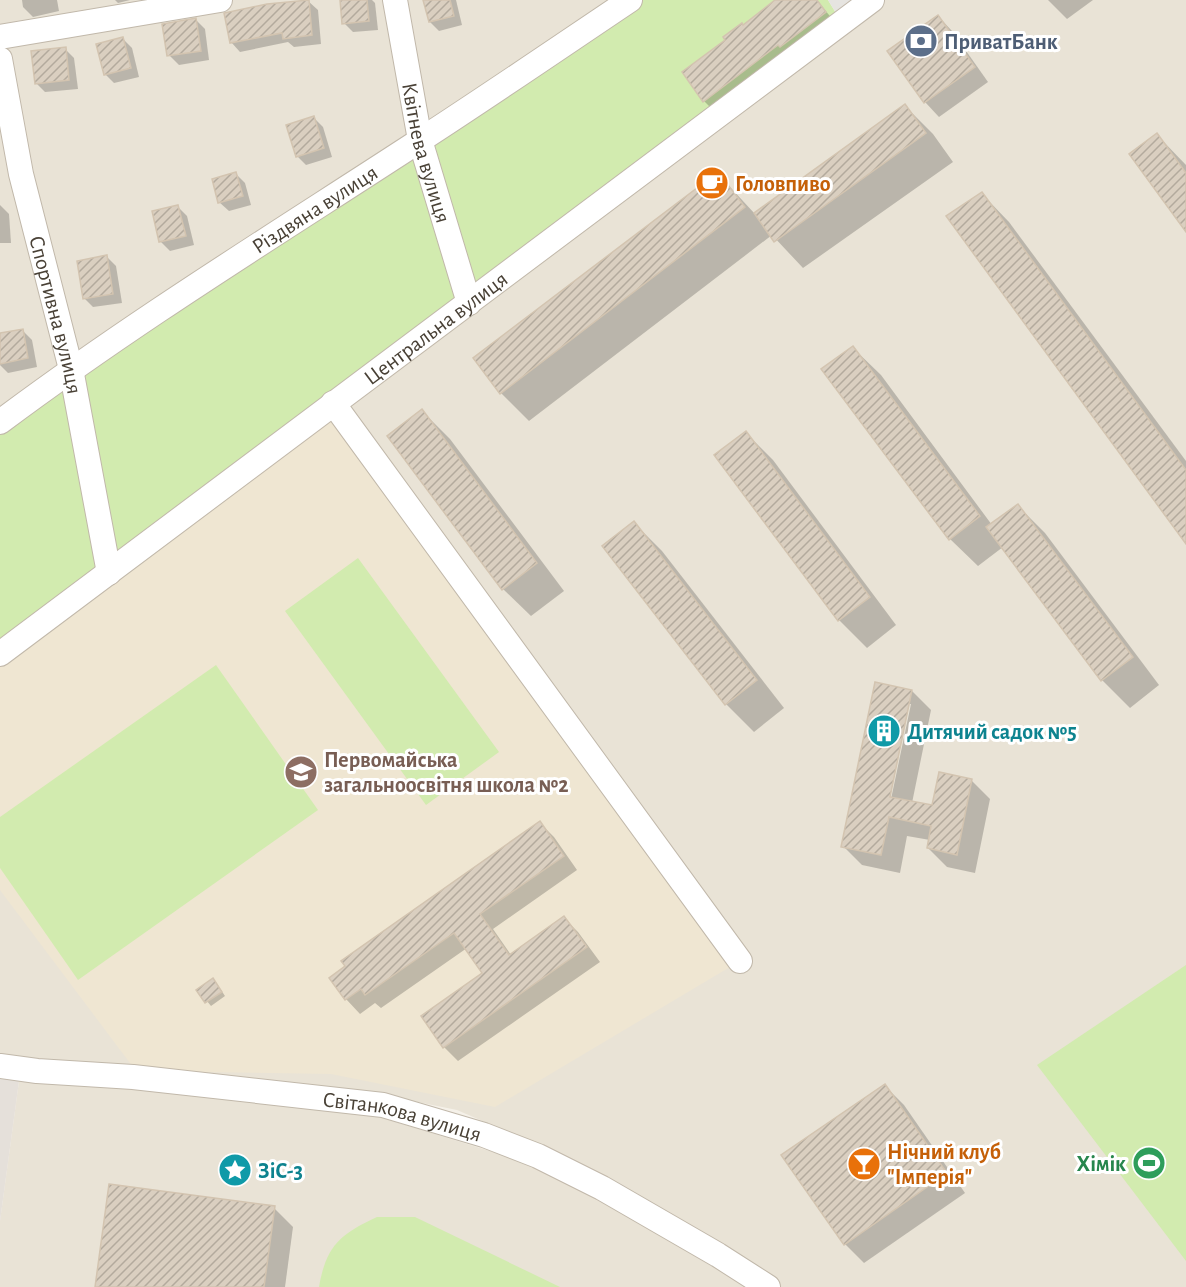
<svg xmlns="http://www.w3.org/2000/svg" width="1186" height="1287" viewBox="0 0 1186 1287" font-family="'Alegreya Sans',sans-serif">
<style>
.residential{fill:#e9e3d6}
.industrial{fill:#e5e0da}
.education{fill:#efe6d2}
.grass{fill:#d2ebaf}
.parking{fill:#e6e4e0}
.shadow{fill:#0003;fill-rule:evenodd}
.building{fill:url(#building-hatch);stroke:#d3c4b0;stroke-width:1.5}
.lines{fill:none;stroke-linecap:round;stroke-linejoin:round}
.minor-casing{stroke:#c1b8aa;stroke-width:26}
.minor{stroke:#fff;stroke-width:24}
.labels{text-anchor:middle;stroke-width:6;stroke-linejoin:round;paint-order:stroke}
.service-label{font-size:22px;font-weight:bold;fill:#4e5e75;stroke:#fff;text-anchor:start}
.street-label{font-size:22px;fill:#494136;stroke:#fff}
.food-label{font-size:22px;font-weight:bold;fill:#c56008;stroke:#fff;text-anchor:start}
.culture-label{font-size:22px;font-weight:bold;fill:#0d838f;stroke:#fff;text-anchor:start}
.education-label{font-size:22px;font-weight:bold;fill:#785e54;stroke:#fff;text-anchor:start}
.leisure-label{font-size:22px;font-weight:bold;fill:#27864d;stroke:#fff;text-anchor:end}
</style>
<defs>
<pattern id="building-hatch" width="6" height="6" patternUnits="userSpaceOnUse" patternTransform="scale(1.5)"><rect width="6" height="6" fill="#dacfc0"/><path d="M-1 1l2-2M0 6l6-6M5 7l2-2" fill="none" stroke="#b3aa9d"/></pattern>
</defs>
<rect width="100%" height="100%" fill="#f5f1e9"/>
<g class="residential">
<polygon points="0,0 630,0 0,422"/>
<polygon points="872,0 1186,0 1186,1287 0,1287 0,1221 19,1081 133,1080 314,1105 383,1118 525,1162 535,1144 457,1110 373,1093 0,1061 0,654"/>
</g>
<polygon class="industrial" points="0,1077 19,1081 0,1221"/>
<polygon class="education" points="333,403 740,961 495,1107 331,1074 136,1071 0,890 0,654"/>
<g class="grass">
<polygon points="630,0 828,0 842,23 0,654 0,422"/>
<polygon points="358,558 499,752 426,805 285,611"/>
<polygon points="216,665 318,810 78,980 0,868 0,817"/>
<polygon points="1186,965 1186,1261 1037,1065"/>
<path d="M377,1217H415L560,1287H319C326,1246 340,1234 377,1217Z"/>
</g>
<polygon class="parking" points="828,0 872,0 842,23"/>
<g class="shadow">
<polygon points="22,0 57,0 59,11 33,17 23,7"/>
<polygon points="115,0 130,0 118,3"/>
<polygon points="342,0 372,0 375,3 378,30 353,32 344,23"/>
<polygon points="425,0 456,0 462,25 439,31 430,22"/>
<polygon points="777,0 817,0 837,25 716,113 704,101 684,72"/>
<polygon points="1048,0 1093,0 1067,19"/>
<polygon points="308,1 318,10 321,44 294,47 288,42 240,52 231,42"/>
<polygon points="938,16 952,31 988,82 939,117 925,102"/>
<polygon points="196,20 205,29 209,60 179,65 170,56"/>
<polygon points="123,39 132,48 139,77 114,83 105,74"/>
<polygon points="65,49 74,58 78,89 45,92 36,83"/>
<polygon points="905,106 933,134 953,162 803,268 772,235 529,421 501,393 475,359 718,174 755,214"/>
<polygon points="314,118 323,127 332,157 306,165 297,156"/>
<polygon points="1157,135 1186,165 1186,229"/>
<polygon points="236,174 245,183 251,205 229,211 219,202"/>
<polygon points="982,194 1009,222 1186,461 1186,541"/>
<polygon points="0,205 9,214 11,243 0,243"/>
<polygon points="178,207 187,216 194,245 170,251 161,242 154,212"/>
<polygon points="107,257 116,266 122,303 93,307 84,298"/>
<polygon points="22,330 32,340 37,367 8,373 0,365 0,335"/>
<polygon points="853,348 881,375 992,525 1018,506 1045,533 1159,685 1130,708 1102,680 1003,547 978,566 950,539"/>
<polygon points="422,411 450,439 564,591 531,616 503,589"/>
<polygon points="746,433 773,460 896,625 867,648 839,620"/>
<polygon points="634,523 662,551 784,708 754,732 726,704"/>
<path d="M912,691L931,710L912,803L933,807L971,780L990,799L975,873L947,867L928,848L930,840L907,836L900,873L862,865L843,846ZM908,704H911L890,804H887Z"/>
<polygon points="540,823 554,837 577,870 493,929 511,955 564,918 578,932 600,962 458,1061 444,1047 423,1017 484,974 467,948 381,1008 375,1003 360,1014 346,999"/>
<polygon points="217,984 225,996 211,1006 198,990"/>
<polygon points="885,1086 904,1105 965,1193 864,1263 845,1244"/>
<polygon points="274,1208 293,1227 285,1287 97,1287"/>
</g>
<g class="building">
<polygon points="309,0 312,35 283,39 282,33 230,43 224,13 267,4"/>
<polygon points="340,0 367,0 369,21 342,24"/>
<polygon points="423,0 450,0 454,16 429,22"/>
<polygon points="775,0 817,0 826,12 780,47 778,45 703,102 682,72 725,40 723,37 742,23 743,25"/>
<polygon points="938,15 975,67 924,103 887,51"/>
<polygon points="196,18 201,51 167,56 162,24"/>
<polygon points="123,37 131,68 104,75 96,44"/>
<polygon points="66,47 69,80 35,84 31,51"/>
<polygon points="905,104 926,133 774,242 754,213"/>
<polygon points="314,116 324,148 296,157 286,125"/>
<polygon points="1157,133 1186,173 1186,232 1129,154"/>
<polygon points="236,172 243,196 218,203 212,179"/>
<polygon points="718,172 745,207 500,394 473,358"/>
<polygon points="982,192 1186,470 1186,544 946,216"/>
<polygon points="178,205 186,236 159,242 152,211"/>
<polygon points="107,255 113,294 83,299 77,261"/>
<polygon points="23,329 28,358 0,364 0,333"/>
<polygon points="853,346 980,516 949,540 821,369"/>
<polygon points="422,409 537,563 502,590 387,436"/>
<polygon points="746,431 870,597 838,621 714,455"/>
<polygon points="1018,504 1133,657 1101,681 986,527"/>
<polygon points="634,521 757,680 725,705 602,546"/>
<polygon points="875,682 912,690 890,797 932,805 939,772 972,779 957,855 927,848 931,826 889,817 881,855 841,847"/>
<polygon points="540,821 564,856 480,914 509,955 564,916 587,947 443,1048 421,1016 482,973 454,933 365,995 361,989 345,1000 329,978 345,966 341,961"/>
<polygon points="213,978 222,992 205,1003 196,990"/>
<polygon points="885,1084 947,1173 844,1245 781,1155"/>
<polygon points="109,1184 275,1206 264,1287 95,1287"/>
</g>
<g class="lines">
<defs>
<g id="minor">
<path id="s1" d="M395,0L420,140L469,303"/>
<polyline points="0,37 220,0"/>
<path id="s2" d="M0,59L21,174L71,369L109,573"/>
<polyline points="333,403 740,961"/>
<path id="s3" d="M0,422C135,321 278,233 419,141C490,95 560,47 630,0"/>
<path id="s4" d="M0,654L872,0"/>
<path id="s5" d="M0,1066L37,1071L133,1077L383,1105L484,1135L538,1156L602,1188L718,1255L768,1287"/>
</g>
</defs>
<use href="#minor" class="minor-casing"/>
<use href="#minor" class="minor"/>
</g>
<defs>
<symbol id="bank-disc" viewBox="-11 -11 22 22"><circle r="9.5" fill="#5c6f8a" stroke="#fff"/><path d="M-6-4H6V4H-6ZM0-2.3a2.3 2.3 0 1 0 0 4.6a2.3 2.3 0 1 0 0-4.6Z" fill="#fff"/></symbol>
<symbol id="cafe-disc" viewBox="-11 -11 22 22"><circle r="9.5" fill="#e8710a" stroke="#fff"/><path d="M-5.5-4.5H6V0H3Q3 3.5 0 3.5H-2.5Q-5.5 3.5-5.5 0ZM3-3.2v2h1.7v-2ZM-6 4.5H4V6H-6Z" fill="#fff"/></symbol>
<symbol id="building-disc" viewBox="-11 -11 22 22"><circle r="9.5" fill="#0f9aa8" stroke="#fff"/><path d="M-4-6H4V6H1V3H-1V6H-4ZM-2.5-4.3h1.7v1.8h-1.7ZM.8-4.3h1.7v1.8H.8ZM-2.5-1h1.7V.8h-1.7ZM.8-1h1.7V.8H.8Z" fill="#fff"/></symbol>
<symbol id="school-disc" viewBox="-11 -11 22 22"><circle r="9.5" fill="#8d6e63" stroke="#fff"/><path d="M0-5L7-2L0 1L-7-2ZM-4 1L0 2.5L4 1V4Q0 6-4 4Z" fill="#fff"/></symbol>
<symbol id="stadium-disc" viewBox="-11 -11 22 22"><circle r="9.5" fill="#2e9e5b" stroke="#fff"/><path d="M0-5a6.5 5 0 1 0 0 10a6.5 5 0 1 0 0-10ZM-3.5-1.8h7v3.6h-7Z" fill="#fff"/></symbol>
<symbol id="bar-disc" viewBox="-11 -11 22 22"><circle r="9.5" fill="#e8710a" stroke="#fff"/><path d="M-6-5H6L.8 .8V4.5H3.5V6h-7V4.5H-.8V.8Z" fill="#fff"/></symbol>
<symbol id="sight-disc" viewBox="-11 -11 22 22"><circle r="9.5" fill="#0f9aa8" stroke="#fff"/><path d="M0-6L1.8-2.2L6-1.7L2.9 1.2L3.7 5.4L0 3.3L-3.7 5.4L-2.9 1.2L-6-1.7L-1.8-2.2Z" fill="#fff"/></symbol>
</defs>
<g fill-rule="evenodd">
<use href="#bank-disc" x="902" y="22" width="38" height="38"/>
<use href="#cafe-disc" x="693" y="164" width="38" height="38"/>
<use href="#building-disc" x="865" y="712" width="38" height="38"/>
<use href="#school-disc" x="282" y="753" width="38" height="38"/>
<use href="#stadium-disc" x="1130" y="1144" width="38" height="38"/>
<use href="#bar-disc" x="845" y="1145" width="38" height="38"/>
<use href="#sight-disc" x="216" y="1151" width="38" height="38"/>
</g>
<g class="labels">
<g class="service-label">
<text x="944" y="49">ПриватБанк</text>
</g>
<g class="street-label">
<text dy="8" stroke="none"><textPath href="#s1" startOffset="156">Квітнева вулиця</textPath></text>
<text dy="8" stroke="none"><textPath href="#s3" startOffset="380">Різдвяна вулиця</textPath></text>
<text dy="8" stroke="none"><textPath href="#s2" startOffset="262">Спортивна вулиця</textPath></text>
<text dy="8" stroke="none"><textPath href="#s4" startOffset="544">Центральна вулиця</textPath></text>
<text dy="8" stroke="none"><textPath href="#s5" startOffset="406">Світанкова вулиця</textPath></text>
</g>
<g class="food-label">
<text x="735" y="191">Головпиво</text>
<text x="887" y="1159">Нічний клуб<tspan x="887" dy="25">"Імперія"</tspan></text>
</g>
<g class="culture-label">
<text x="907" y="739">Дитячий садок №5</text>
<text x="258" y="1178">ЗіС-3</text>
</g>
<g class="education-label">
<text x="324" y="767">Первомайська<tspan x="324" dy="25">загальноосвітня школа №2</tspan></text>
</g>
<g class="leisure-label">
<text x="1126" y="1171">Хімік</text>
</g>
</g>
</svg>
